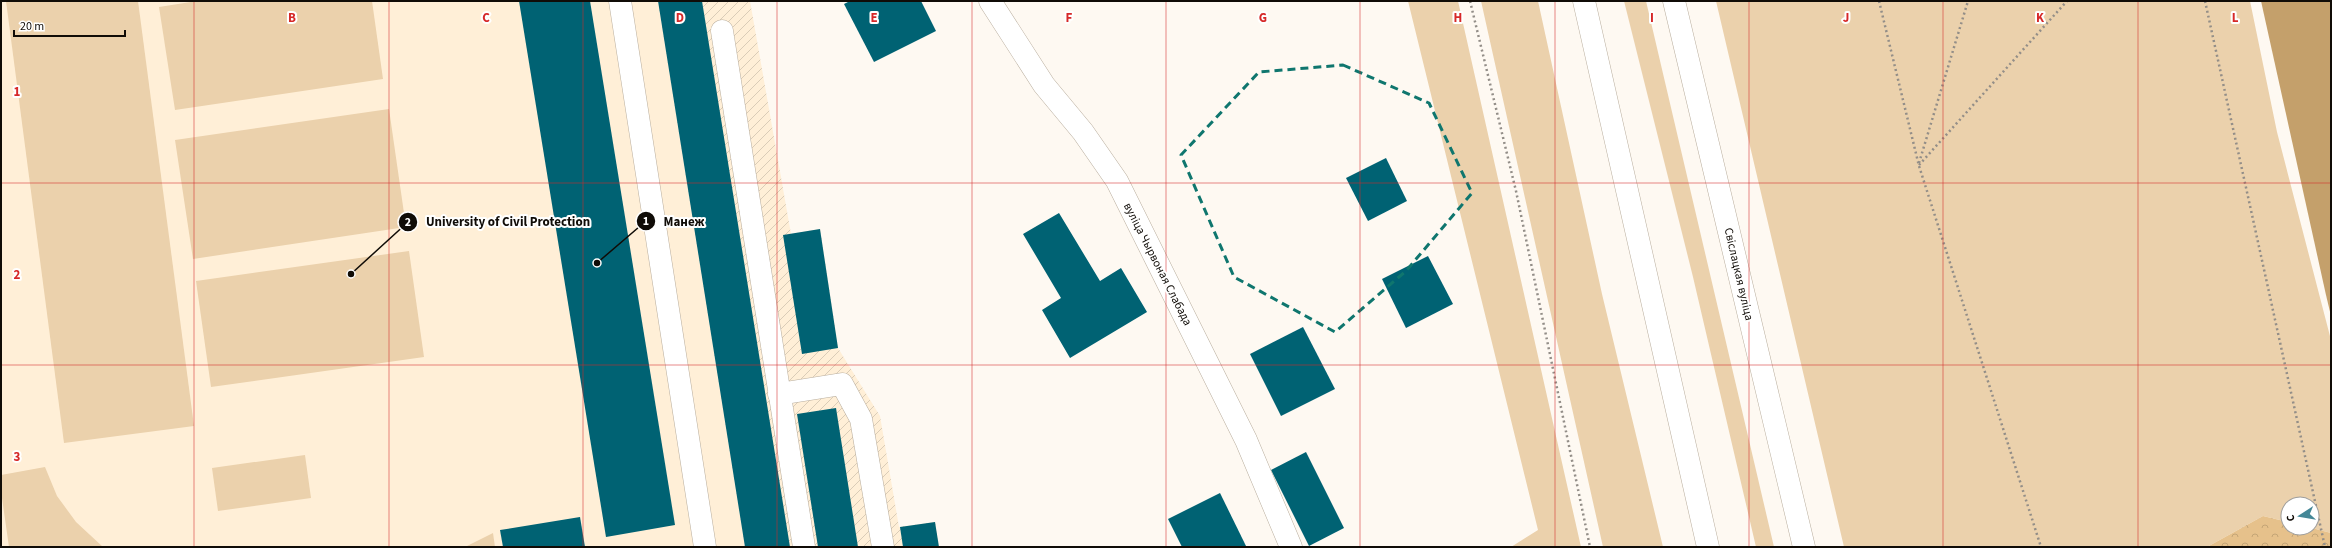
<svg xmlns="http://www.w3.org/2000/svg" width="2332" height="548" viewBox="0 0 2332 548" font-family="'Source Sans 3',sans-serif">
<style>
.built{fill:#ffefd7}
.industrial{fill:url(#industrial-furrows)}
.grass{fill:#ebd1ac}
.forest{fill:url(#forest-crowns)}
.water{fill:#c4a06b}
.building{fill:#006273}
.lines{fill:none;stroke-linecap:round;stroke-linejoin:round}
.minor-casing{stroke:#b9ae9e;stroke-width:23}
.major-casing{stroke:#b9ae9e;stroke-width:23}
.path{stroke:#938e88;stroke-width:2.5;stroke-dasharray:2 3;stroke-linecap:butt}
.minor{stroke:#fff;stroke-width:22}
.major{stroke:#fff;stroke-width:22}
.marked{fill:none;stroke:#0f766e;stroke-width:3;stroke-dasharray:8 5;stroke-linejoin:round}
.grid{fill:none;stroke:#d62828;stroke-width:1;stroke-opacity:0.55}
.labels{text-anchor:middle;stroke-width:4;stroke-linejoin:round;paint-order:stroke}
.street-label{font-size:12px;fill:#100c07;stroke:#fff}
.grid-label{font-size:13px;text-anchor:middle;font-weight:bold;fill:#d62828;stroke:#fff;stroke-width:4;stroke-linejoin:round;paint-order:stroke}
.leader{fill:none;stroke:#100c07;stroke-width:1.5}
.callout-dot{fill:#100c07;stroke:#fff;stroke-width:1.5}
.mark-label{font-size:12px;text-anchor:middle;font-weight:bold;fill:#fff}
.callout-label{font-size:13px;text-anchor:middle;font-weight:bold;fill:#100c07;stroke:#fff;stroke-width:4;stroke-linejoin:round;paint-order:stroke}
</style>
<defs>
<pattern id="industrial-furrows" width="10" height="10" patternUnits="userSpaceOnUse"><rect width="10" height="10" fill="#ffefd7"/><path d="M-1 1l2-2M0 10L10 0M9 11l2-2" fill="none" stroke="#daccb7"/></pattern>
<pattern id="forest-crowns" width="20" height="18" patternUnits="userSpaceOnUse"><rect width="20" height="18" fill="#e6c18b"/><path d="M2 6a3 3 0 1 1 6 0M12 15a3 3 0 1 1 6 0" fill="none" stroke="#c4a576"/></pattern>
</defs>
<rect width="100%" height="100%" fill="#fef9f2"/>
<polygon class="built" points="1,1 658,1 745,547 1,547"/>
<polygon class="industrial" points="658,1 750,1 791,234 820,229 838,348 880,416 899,527 935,522 939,547 745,547"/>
<g class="grass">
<polygon points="6,1 138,1 194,426 64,443"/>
<polygon points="197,1 372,1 383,79 175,110 159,7"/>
<polygon points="1408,1 1458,1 1581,547 1511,547 1538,530"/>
<polygon points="1481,1 1538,1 1602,294 1663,547 1603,547"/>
<polygon points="1624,1 1646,1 1774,547 1756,547 1693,277"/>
<polygon points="1716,1 2250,1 2277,132 2331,340 2331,533 2312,528 2312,504 2288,504 2288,522 2263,516 2207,547 1844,547"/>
<polygon points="389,109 406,227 193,259 175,140"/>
<polygon points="409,251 424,357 211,387 196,281"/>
<polygon points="305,455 311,498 218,511 212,468"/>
<polygon points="45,467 57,496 76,522 103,547 9,547 1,491 1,475"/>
<polygon points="493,533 495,547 465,547"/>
</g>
<polygon class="forest" points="2263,516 2288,522 2288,528 2312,528 2331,533 2331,547 2207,547"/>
<polygon class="water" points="2261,1 2331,1 2331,316 2326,295"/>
<g class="building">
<polygon points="519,1 590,1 675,525 606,537"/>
<polygon points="658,1 702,1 790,547 745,547"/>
<polygon points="850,1 921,1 936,31 874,62 844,4"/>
<polygon points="1386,158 1407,201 1368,221 1346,178"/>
<polygon points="1059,213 1100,281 1121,268 1147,312 1070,358 1042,310 1061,298 1023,234"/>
<polygon points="820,229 838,348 802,354 783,235"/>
<polygon points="1428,256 1453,304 1406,328 1382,279"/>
<polygon points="1303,327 1335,389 1281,416 1250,354"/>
<polygon points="836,408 858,547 818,547 797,414"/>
<polygon points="1306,452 1344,528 1309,546 1271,470"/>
<polygon points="1220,493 1246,546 1182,547 1168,519"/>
<polygon points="580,517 585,547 503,547 500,530"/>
<polygon points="935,522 939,547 903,547 900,527"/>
</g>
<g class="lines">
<defs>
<g id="minor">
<polyline points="620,1 705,547"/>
<polyline points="990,1 1044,85 1083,132 1117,181 1246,440 1291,547"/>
<polyline points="722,31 804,547"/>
<polyline points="779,394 842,384 861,419 883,547"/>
</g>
<g id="major">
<polyline points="1584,1 1708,547"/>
<polyline points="1674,1 1804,547"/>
</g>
</defs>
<use href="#minor" class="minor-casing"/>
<use href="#major" class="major-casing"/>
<g class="path">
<polyline points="1470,1 1516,191 1590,547"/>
<polyline points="1879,1 1919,166 2041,547"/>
<polyline points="2205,1 2325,547"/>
<polyline points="1919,163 1968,1"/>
<polyline points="1919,165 2067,1"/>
</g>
<use href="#minor" class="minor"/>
<use href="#major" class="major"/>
</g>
<path class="marked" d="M1343,65L1429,103L1472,193L1406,271L1335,332L1234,277L1181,155L1259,72Z"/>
<path class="grid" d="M194,1V547M389,1V547M583,1V547M777,1V547M972,1V547M1166,1V547M1360,1V547M1555,1V547M1749,1V547M1943,1V547M2138,1V547M1,183H2331M1,365H2331"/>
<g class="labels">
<g class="street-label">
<text transform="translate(1158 264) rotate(63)" y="4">вуліца Чырвоная Слабада</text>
<text transform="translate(1739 274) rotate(77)" y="4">Свіслацкая вуліца</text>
</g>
</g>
<g class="grid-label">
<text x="292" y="22">B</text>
<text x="486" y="22">C</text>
<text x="680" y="22">D</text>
<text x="874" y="22">E</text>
<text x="1069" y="22">F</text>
<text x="1263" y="22">G</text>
<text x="1458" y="22">H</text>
<text x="1652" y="22">I</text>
<text x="1846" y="22">J</text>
<text x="2040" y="22">K</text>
<text x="2235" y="22">L</text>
<text x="17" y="96">1</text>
<text x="17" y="279">2</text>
<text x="17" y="461">3</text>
</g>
<path class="leader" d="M597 263L646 221M351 274L408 222"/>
<g class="callout-dot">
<circle cx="597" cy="263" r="4"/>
<circle cx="351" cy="274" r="4"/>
<circle cx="646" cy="221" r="10"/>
<circle cx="408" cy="222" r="10"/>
</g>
<g class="mark-label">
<text x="646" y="225">1</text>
<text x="408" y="226">2</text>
</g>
<g class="callout-label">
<text x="684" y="226">Манеж</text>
<text x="508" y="226">University of Civil Protection</text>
</g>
<rect width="2332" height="548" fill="none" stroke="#100c07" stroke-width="4"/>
<g transform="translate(2300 516) rotate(258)"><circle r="19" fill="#ffffff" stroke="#9f9e9c"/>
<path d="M0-3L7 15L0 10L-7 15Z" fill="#448797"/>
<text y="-6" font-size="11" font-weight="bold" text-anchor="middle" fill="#100c07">С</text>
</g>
<path d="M14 30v6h111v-6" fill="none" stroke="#100c07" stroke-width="2"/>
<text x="20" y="30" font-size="12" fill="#100c07" stroke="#ffffff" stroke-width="3" paint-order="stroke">20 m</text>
</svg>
